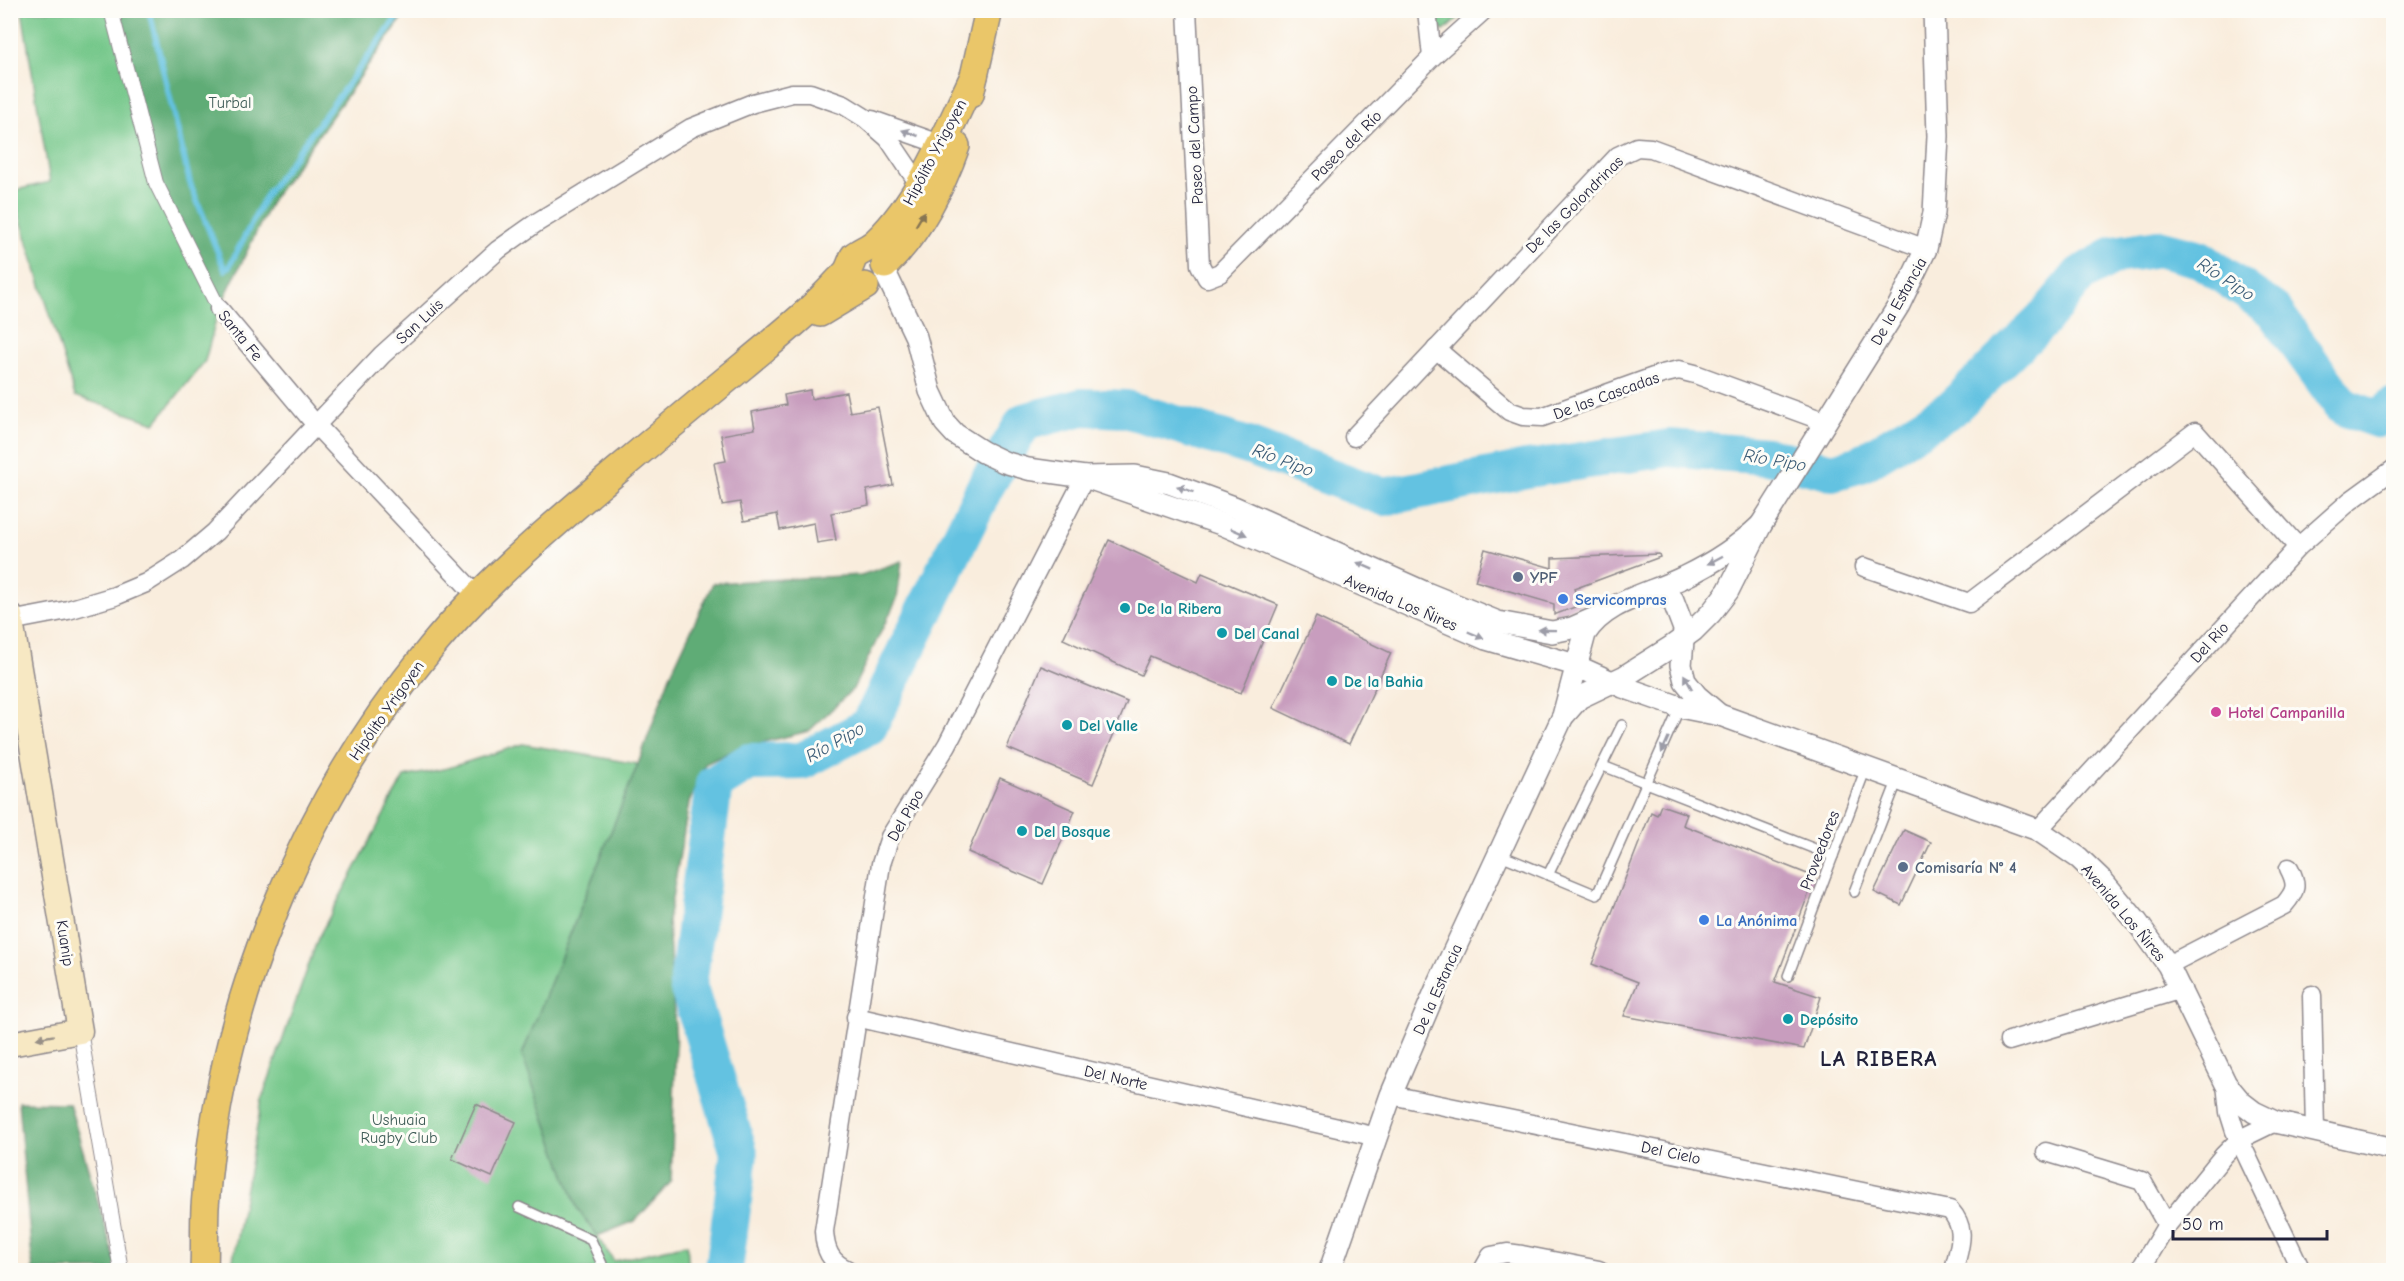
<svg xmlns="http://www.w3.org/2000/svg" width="2404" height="1281" viewBox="0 0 2404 1281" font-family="'Comic Neue',sans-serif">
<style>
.green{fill:#74c78a;stroke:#4b7462;stroke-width:1.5}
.forest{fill:#5fac76;stroke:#406758;stroke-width:1.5}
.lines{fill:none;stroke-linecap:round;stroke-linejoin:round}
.stream{stroke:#63c2e1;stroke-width:6}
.river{stroke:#63c2e1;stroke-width:38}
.building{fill:#c89dbe}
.service-casing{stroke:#8e888c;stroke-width:12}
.pedestrian-casing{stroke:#8e888c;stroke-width:16}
.minor-casing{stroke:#8e888c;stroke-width:21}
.tertiary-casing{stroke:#8e888c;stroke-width:24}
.secondary-casing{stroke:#8e888c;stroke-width:27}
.primary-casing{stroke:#8e888c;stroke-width:30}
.service{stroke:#fff;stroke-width:9}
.pedestrian{stroke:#fff;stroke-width:14}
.minor{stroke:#fff;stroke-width:18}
.tertiary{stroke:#fff;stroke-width:21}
.secondary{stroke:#f7e8c3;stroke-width:24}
.primary{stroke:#eac669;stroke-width:27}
.oneway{fill:#9c9ca7}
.oneway2{fill:#867452}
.oneway3{fill:#978f86}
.service-dot{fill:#5c6f8a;stroke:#fdfcf7;stroke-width:2}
.shop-dot{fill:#3f7fe0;stroke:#fdfcf7;stroke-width:2}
.culture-dot{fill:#0f9aa8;stroke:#fdfcf7;stroke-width:2}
.hotel-dot{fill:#d1479c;stroke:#fdfcf7;stroke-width:2}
.labels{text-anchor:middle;stroke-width:6;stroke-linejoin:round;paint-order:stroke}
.park-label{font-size:16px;fill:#3f5c57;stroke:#fdfcf7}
.street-label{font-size:16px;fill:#22223b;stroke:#fdfcf7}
.service-label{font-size:16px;font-weight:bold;fill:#4e5e75;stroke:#fdfcf7;text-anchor:start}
.shop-label{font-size:16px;font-weight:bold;fill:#366cbe;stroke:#fdfcf7;text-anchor:start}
.culture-label{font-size:16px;font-weight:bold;fill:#0d838f;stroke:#fdfcf7;text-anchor:start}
.hotel-label{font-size:16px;font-weight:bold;fill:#b23c85;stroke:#fdfcf7;text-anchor:start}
.water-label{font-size:18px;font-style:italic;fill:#395a75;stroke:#fdfcf7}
.district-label{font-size:22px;font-weight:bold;letter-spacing:1.5px;fill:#22223b;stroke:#fdfcf7}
</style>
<rect width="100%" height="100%" fill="#fdfcf7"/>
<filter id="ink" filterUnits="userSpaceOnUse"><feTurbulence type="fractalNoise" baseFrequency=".0167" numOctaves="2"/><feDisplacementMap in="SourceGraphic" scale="12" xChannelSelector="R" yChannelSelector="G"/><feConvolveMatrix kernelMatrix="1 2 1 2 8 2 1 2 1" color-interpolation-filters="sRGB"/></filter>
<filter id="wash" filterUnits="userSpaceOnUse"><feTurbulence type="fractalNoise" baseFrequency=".008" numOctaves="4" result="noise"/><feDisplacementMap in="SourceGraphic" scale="24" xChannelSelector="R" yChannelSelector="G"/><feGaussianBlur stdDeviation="1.35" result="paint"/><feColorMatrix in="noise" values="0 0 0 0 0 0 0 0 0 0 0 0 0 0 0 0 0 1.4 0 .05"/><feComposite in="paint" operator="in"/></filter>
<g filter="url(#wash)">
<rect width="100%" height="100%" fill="#f9eddd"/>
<g class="green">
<polygon points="22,11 112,11 219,309 205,361 155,423 75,396 12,191 50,182"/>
<polygon points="1436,11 1466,11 1444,31 1437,26"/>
<polygon points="523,744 638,764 522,1055 577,1208 614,1261 687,1244 689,1270 231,1270 262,1099 318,938 404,777 448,768"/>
</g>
<g class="forest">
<polygon points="111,11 433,11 403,17 272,200 219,309 156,183"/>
<polygon points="902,561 897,599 853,689 809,731 736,749 705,764 689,803 668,921 676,1044 671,1182 635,1221 597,1236 577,1208 522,1055 638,764 671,673 713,583 861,575"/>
<polygon points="18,1102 69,1103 118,1270 31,1270 33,1270"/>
</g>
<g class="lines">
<g class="stream">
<polyline points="149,10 190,183 225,270"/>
<polyline points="229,267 266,195 401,12 409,10"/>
</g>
<polyline class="river" points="724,1270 739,1153 688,985 714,784 749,762 802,761 869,726 985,487 1024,422 1082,407 1126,409 1248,446 1384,497 1527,469 1669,448 1767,456 1833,472 1861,464 1952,408 2042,321 2080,275 2115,255 2158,248 2200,259 2273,310 2343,407 2377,419 2394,406"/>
</g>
<g id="blocks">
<g class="building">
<polygon points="810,390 811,399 846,392 850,412 878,407 893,485 867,490 869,505 831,513 836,540 817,543 814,523 780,530 777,514 744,521 740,502 722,505 714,463 726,461 721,435 755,429 752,412 786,405 784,395"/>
<polygon points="1109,540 1198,582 1202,573 1278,605 1241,693 1150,656 1141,675 1063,639"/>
<polygon points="1485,549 1552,568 1552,558 1659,554 1660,557 1574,589 1580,605 1554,615 1554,604 1475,581"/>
<polygon points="1316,617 1391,653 1349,744 1273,708"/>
<polygon points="1041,666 1127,702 1093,784 1007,748"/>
<polygon points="1000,778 1075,811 1043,884 968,852"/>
<polygon points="1661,805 1687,814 1683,825 1815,877 1775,982 1821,997 1804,1049 1624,1016 1638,982 1592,964 1651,812 1657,815"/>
<polygon points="1904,830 1931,842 1901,905 1874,892"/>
<polygon points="476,1104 516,1122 492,1177 452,1159"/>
</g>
</g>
</g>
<g filter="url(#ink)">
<use href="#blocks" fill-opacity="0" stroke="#8e888c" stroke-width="1.5"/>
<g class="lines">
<defs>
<g id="service">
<polyline points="1603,766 1833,856"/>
<polyline points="1498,854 1597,895 1680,707"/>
<polyline points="1548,875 1622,725"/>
<polyline points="1854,892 1898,779"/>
<polyline points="1788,976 1866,768"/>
<polyline points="519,1207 591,1240 602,1264 600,1270"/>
</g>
<g id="pedestrian">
<polyline points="111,10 156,183 219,309"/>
<polyline points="80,1031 121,1270"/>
</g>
<g id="minor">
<polyline points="1187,10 1200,265 1207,278 1220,273 1432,57 1484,10"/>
<polyline points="1427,10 1432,57"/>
<polyline points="872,120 951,148"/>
<polyline points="219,309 316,425 477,596"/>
<polyline points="1436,349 1509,411 1523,416 1542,417 1662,374 1679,370 1695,374 1826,422"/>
<polyline points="1354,437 1618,156 1637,147 1651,148 1926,249"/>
<polyline points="1864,567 1969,603 2195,432 2298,547"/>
<polyline points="10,621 68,610 115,596 146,583 182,560 215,532 382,355 498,250 536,223 691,128 753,103 792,93 810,93 844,105 865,118 888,138 919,184"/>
<polyline points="2038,830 2298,547 2350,501 2394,469"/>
<path d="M2168,965L2284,905C2296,891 2298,885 2289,868"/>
<polyline points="2312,995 2315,1131"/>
<polyline points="856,1017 1377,1137"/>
<polyline points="2009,1041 2182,989"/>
<polyline points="2226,1084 2229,1112 2235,1131 2301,1270"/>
<path d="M1391,1095L1950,1210C1968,1230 1959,1246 1954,1270"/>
<polyline points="2046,1152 2142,1181 2167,1225"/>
<path d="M848,1270C830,1262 825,1250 824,1231L881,864L890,837L947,745L1085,477"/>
<polyline points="1483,1270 1491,1256 1507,1253 1522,1255 1599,1270"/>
<polyline points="2140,1270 2167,1225 2224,1155 2240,1139 2275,1122"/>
</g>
<g id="tertiary">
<polyline points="885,272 916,337 930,391 945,423 955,434 983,452 1004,462 1028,469 1085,477 1135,476 1169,483 1234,507 1424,592 1498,622 1552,632 1572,628 1597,617"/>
<polyline points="1085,477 1224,525 1486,639 1572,664 1623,687 1680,707 1720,715 2038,830 2079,858 2102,880 2137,922 2168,965 2226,1084 2241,1102 2254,1112 2275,1122 2394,1149"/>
<polyline points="1651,591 1673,600 1684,629 1681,665 1685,681 1697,696 1717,713"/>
<polyline points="1565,714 1579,698 1625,676 1671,647 1693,631 1711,613 1728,591 1761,525 1899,305 1926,249 1934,213 1938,136 1934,10"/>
<path d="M1330,1270L1391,1095L1437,987L1563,716L1585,634C1606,600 1651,594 1684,577C1713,563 1738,547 1761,525"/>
</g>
<polyline id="secondary" points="10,615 80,1031 10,1044"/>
<g id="primary">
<polyline points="970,94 989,10"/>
<path d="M885,265C918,233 941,188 956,146"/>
<polyline points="820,313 865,286"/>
<path d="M204,1270C205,1250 204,1228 205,1207C219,1004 301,806 430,649C483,584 549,529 612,475C656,438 699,402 743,366C775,339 809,313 837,282C841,278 847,273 849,268C851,264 852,260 854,256C862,250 870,248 877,241C920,200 948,130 974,76"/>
</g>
</defs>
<use href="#service" class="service-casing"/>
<use href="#pedestrian" class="pedestrian-casing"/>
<use href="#minor" class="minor-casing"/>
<use href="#tertiary" class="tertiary-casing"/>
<use href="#secondary" class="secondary-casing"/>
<use href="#primary" class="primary-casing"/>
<use href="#service" class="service"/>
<use href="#pedestrian" class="pedestrian"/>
<use href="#minor" class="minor"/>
<use href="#tertiary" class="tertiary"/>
<use href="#secondary" class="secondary"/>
<use href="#primary" class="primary"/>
</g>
<defs><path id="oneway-solid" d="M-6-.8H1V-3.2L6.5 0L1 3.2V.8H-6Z" transform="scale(1.5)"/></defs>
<g class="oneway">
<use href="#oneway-solid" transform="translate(910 133) rotate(-160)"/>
<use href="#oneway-solid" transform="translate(1185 489) rotate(-160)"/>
<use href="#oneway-solid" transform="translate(1239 532) rotate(23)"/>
<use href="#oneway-solid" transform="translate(1715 560) rotate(152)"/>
<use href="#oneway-solid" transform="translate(1365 566) rotate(-156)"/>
<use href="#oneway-solid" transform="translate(1547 630) rotate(-179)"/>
<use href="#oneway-solid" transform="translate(1476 635) rotate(23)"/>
<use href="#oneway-solid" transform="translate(1688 682) rotate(-119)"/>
<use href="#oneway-solid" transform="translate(1665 745) rotate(114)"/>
</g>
<use class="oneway2" href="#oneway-solid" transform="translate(920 219) rotate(-59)"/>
<use class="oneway3" href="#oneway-solid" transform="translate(45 1037) rotate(170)"/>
</g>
<g class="service-dot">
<circle cx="1518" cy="577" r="6"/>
<circle cx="1903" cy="867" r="6"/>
</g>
<g class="shop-dot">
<circle cx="1563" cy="599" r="6"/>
<circle cx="1704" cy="920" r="6"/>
</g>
<g class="culture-dot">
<circle cx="1125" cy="608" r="6"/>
<circle cx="1222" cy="633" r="6"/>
<circle cx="1332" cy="681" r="6"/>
<circle cx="1067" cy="725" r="6"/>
<circle cx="1022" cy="831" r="6"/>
<circle cx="1788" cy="1019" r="6"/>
</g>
<circle class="hotel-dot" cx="2216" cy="712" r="6"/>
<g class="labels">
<g class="park-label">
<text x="230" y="108">Turbal</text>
<text x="399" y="1125">Ushuaia<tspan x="399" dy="18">Rugby Club</tspan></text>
</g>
<g class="street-label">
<text transform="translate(1194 145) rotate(-93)" y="6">Paseo del Campo</text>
<text transform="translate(1346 145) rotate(-45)" y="6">Paseo del Río</text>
<text transform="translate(934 152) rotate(-62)" y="6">Hipólito Yrigoyen</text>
<text transform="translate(1574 204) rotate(-45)" y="6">De las Golondrinas</text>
<text transform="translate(1898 301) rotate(-61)" y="6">De la Estancia</text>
<text transform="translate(419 321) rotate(-43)" y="6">San Luis</text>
<text transform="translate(241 335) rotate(51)" y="6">Santa Fe</text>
<text transform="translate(1606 395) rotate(-20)" y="6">De las Cascadas</text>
<text transform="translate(1401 602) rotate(23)" y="6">Avenida Los Ñires</text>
<text transform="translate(2209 642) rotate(-48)" y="6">Del Rio</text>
<text transform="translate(386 710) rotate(-55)" y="6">Hipólito Yrigoyen</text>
<text transform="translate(905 815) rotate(-60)" y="6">Del Pipo</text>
<text transform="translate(1819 850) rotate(-69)" y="6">Proveedores</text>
<text transform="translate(2124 912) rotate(50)" y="6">Avenida Los Ñires</text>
<text transform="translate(66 943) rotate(81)" y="6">Kuanip</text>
<text transform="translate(1437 989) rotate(-66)" y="6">De la Estancia</text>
<text transform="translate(1116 1077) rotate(13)" y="6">Del Norte</text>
<text transform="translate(1671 1152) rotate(12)" y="6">Del Cielo</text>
</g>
<g class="service-label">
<text x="1530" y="583">YPF</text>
<text x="1915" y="873">Comisaría N° 4</text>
</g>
<g class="shop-label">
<text x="1575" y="605">Servicompras</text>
<text x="1716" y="926">La Anónima</text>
</g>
<g class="culture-label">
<text x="1137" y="614">De la Ribera</text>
<text x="1234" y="639">Del Canal</text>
<text x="1344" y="687">De la Bahia</text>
<text x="1079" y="731">Del Valle</text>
<text x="1034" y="837">Del Bosque</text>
<text x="1800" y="1025">Depósito</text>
</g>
<g class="hotel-label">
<text x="2228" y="718">Hotel Campanilla</text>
</g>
<g class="water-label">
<text transform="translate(2226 279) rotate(33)" y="6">Río Pipo</text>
<text transform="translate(1283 460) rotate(21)" y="6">Río Pipo</text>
<text transform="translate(1775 460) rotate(10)" y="6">Río Pipo</text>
<text transform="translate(835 742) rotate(-29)" y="6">Río Pipo</text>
</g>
<g class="district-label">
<text x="1879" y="1066">LA RIBERA</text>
</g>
</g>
<rect width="2404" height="1281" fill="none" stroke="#fdfcf7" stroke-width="36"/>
<path d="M2173 1230v9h154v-9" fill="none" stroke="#22223b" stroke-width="3"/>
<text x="2182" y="1230" font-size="18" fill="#22223b" stroke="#fdfcf7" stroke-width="4.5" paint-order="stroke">50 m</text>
</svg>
